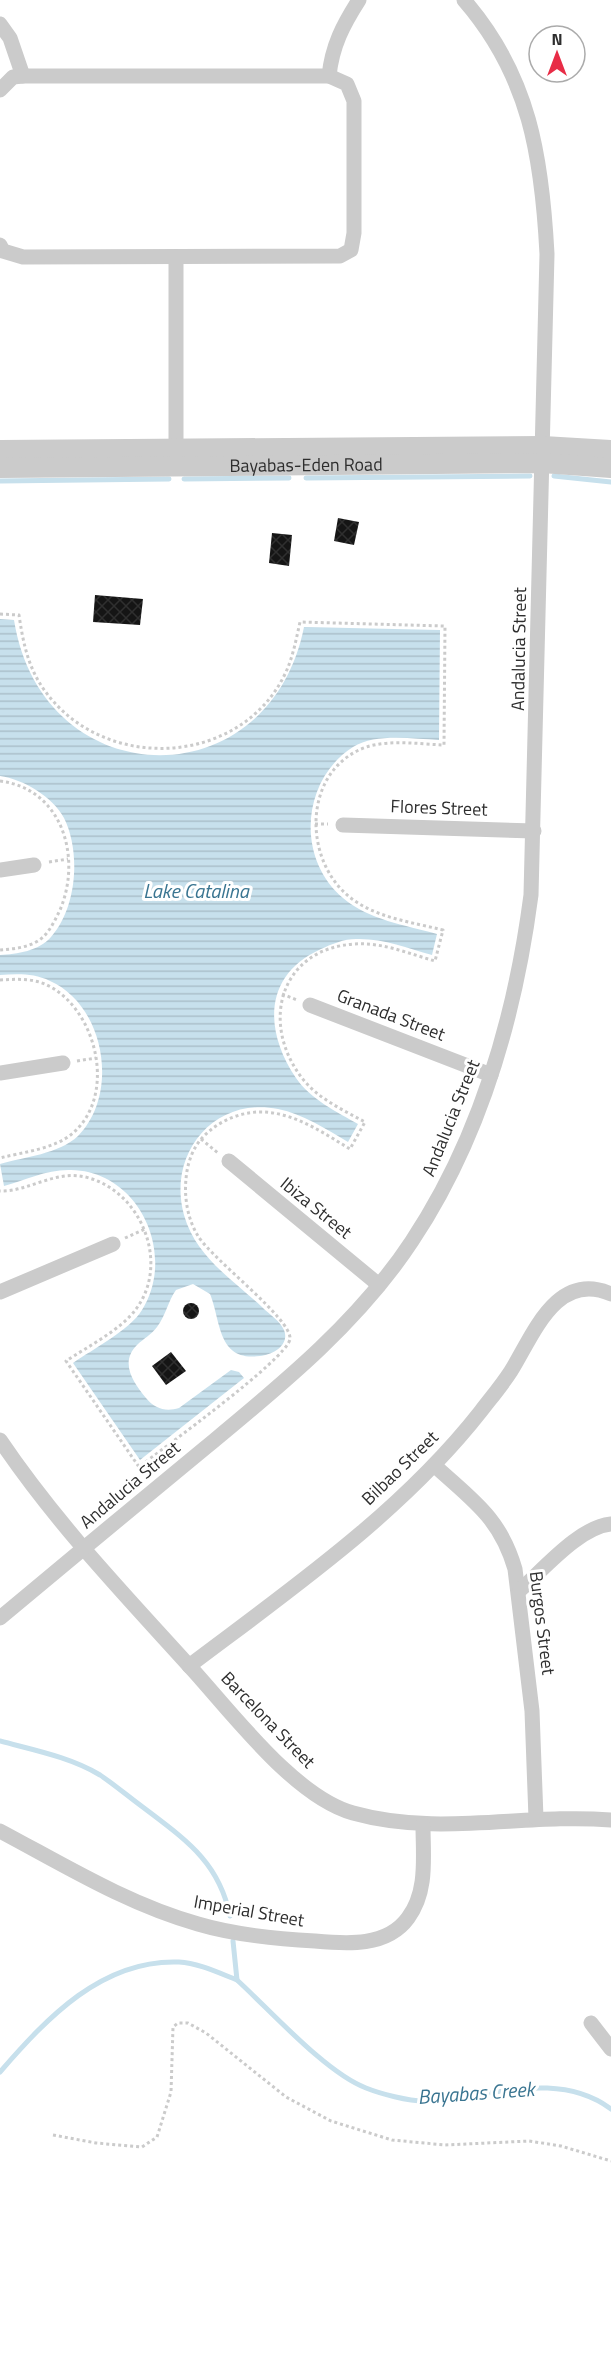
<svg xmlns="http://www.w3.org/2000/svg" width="611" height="2378" viewBox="0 0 611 2378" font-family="'Titillium Web',sans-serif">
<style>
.water{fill:url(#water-rules)}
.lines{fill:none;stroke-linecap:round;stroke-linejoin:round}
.stream{stroke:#c7e0ec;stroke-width:5}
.building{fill:url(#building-cross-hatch)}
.path{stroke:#cbcbcb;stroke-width:3;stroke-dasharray:3 3;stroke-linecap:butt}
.minor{stroke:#cbcbcb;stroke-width:15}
.tertiary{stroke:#cbcbcb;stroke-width:20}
.labels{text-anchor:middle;stroke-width:6;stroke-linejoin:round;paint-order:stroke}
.street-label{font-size:18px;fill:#2e2e2e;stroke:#fff}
.water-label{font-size:20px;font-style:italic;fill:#3a7591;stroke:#fff}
</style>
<defs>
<pattern id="water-rules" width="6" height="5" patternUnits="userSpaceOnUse" patternTransform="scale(1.5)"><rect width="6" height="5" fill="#c7e0ec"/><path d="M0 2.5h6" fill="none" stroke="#abc0cb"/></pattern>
<pattern id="building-cross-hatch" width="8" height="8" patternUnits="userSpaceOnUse" patternTransform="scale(1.5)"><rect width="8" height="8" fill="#151515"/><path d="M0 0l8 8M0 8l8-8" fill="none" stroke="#2f2f2f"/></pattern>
</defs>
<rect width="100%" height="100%" fill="#fff"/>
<path class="water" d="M0,619L14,620C42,796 269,802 304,627L440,630L439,740C412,739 376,733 353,747C301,780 296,859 343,898C369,920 405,925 437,934L432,955C407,948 382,938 356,939C344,939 332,944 321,949C263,975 264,1031 296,1078C310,1099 337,1112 358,1124L348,1142C326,1129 303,1114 278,1109C214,1096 167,1154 184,1215C196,1257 232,1279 262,1307C269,1314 280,1321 284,1330C290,1345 273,1355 260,1356C217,1362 221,1320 210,1294L193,1284L176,1290C168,1301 166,1315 157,1327C152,1334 143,1339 137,1345C119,1363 134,1383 146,1398C155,1409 166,1412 179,1408L231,1370L239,1372L244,1378L140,1460L73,1363C93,1349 130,1330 142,1310C177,1254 139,1171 71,1170C48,1169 25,1180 4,1186L0,1164C24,1157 59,1154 78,1136C120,1094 105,1005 50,981C34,973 17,974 0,975V955C17,954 39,951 51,937C77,908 81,852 64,818C53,797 23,779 0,776Z"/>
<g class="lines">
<g class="stream">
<polyline points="554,476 611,482"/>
<polyline points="306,478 530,476"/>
<polyline points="184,479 289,478"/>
<polyline points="0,481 169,479"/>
<path d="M0,1741C33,1750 70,1757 100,1775C115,1785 130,1798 144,1808C186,1840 219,1862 230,1916"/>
<path d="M233,1941L237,1980C270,2010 326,2073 366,2088C381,2094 408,2101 424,2101C486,2099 556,2068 611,2109"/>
<path d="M0,2072C47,2018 102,1959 179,1962C198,1963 219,1973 237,1980"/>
</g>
</g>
<g class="building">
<polygon points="338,518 359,522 354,545 334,541"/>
<polygon points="272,533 292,535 289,566 269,563"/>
<polygon points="95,595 143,599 140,625 93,622"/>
<circle cx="191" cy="1311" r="8"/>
<polygon points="171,1352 186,1371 166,1385 152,1366"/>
</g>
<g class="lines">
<g class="path">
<path d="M0,614L19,615C23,642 28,668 45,691C104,773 240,767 285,674C293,657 296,640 300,622L445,626L444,745C417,744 381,738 357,751C304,778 305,856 345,893C370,917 411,922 443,930L435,961C410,954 382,942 355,944C281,948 259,1022 302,1078C317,1098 343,1110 365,1122L350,1149C322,1132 292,1111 258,1112C237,1113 217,1122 202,1138C192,1149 187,1165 186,1179C184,1198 188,1220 198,1236C213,1260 292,1319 290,1339C287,1359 162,1449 139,1467L66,1361C87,1347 122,1329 136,1309C170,1264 142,1193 89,1178C57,1168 29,1192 0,1191"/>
<path d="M0,781C63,789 82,858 60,910C54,922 48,936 36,942C25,948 12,949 0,950"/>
<polyline points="315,824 328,824"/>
<polyline points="49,862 68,859"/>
<path d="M0,980C17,979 34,978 49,986C97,1011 117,1095 73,1133C55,1149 23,1152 0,1158"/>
<polyline points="282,994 297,1000"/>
<polyline points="77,1061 96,1058"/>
<polyline points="201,1139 218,1153"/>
<polyline points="125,1238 145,1229"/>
<polyline points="53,2135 96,2143 142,2147 157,2137 171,2092 173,2027 178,2023 188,2023 206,2033 286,2097 331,2121 392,2140 445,2145 529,2141 561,2146 611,2161"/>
</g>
<g class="minor">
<polyline points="0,24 10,38 23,76"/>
<path d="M329,76C332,46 343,25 359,0"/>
<polyline points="0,90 13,77 23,76 329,76 347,84 354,101 354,233 351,250 340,256 23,257 3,251 0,245"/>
<polyline points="176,257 176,458"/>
<polyline points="343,825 534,831"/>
<polyline points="0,870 34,865"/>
<polyline points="310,1005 491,1075"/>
<polyline points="0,1073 63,1063"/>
<polyline points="229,1161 379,1285"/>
<polyline points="0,1292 113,1244"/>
<path d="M0,1440C56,1523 125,1595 192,1669C233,1714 295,1797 353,1813C439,1837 524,1813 611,1820"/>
<path d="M434,1465C472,1500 500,1517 515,1569L532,1711L536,1818"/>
<path d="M520,1590C544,1569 579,1527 611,1524"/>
<path d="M0,1618C68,1561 137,1504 205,1448C280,1386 358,1323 412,1241C481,1137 515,1017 531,895L547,254C542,158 530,76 464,0"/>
<path d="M189,1666C291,1589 402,1512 481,1411C491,1398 502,1385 511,1371C533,1336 556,1270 611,1294"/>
<path d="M0,1831C64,1865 127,1904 198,1924C235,1935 277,1939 315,1941C347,1944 387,1947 408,1918C428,1891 423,1857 423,1825"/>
<polyline points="591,2023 611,2049"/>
</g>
<g class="tertiary">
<polyline points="0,450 543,446 611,450"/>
<path id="s1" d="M0,468L542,463L611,468"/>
</g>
</g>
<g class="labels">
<g class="street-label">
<text dy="6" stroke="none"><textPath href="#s1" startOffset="306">Bayabas-Eden Road</textPath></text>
<text transform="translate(519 649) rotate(-89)" y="6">Andalucia Street</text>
<text transform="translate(439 808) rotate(2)" y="6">Flores Street</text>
<text transform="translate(391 1015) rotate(21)" y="6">Granada Street</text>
<text transform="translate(451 1118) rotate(-68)" y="6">Andalucia Street</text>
<text transform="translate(316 1208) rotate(39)" y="6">Ibiza Street</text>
<text transform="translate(400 1468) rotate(-44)" y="6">Bilbao Street</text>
<text transform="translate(130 1485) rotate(-40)" y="6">Andalucia Street</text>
<text transform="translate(542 1623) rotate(83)" y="6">Burgos Street</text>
<text transform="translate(268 1720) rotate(46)" y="6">Barcelona Street</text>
<text transform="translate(249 1911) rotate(10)" y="6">Imperial Street</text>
</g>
<g class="water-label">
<text x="196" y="898">Lake Catalina</text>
<text transform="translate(476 2093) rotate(-4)" y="7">Bayabas Creek</text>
</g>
</g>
<g transform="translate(557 54)"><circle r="28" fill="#ffffff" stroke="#ababab" stroke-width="1.5"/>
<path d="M0-4.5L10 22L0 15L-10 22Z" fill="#e82c46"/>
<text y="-9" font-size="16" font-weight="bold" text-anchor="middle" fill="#2e2e2e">N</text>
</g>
</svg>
